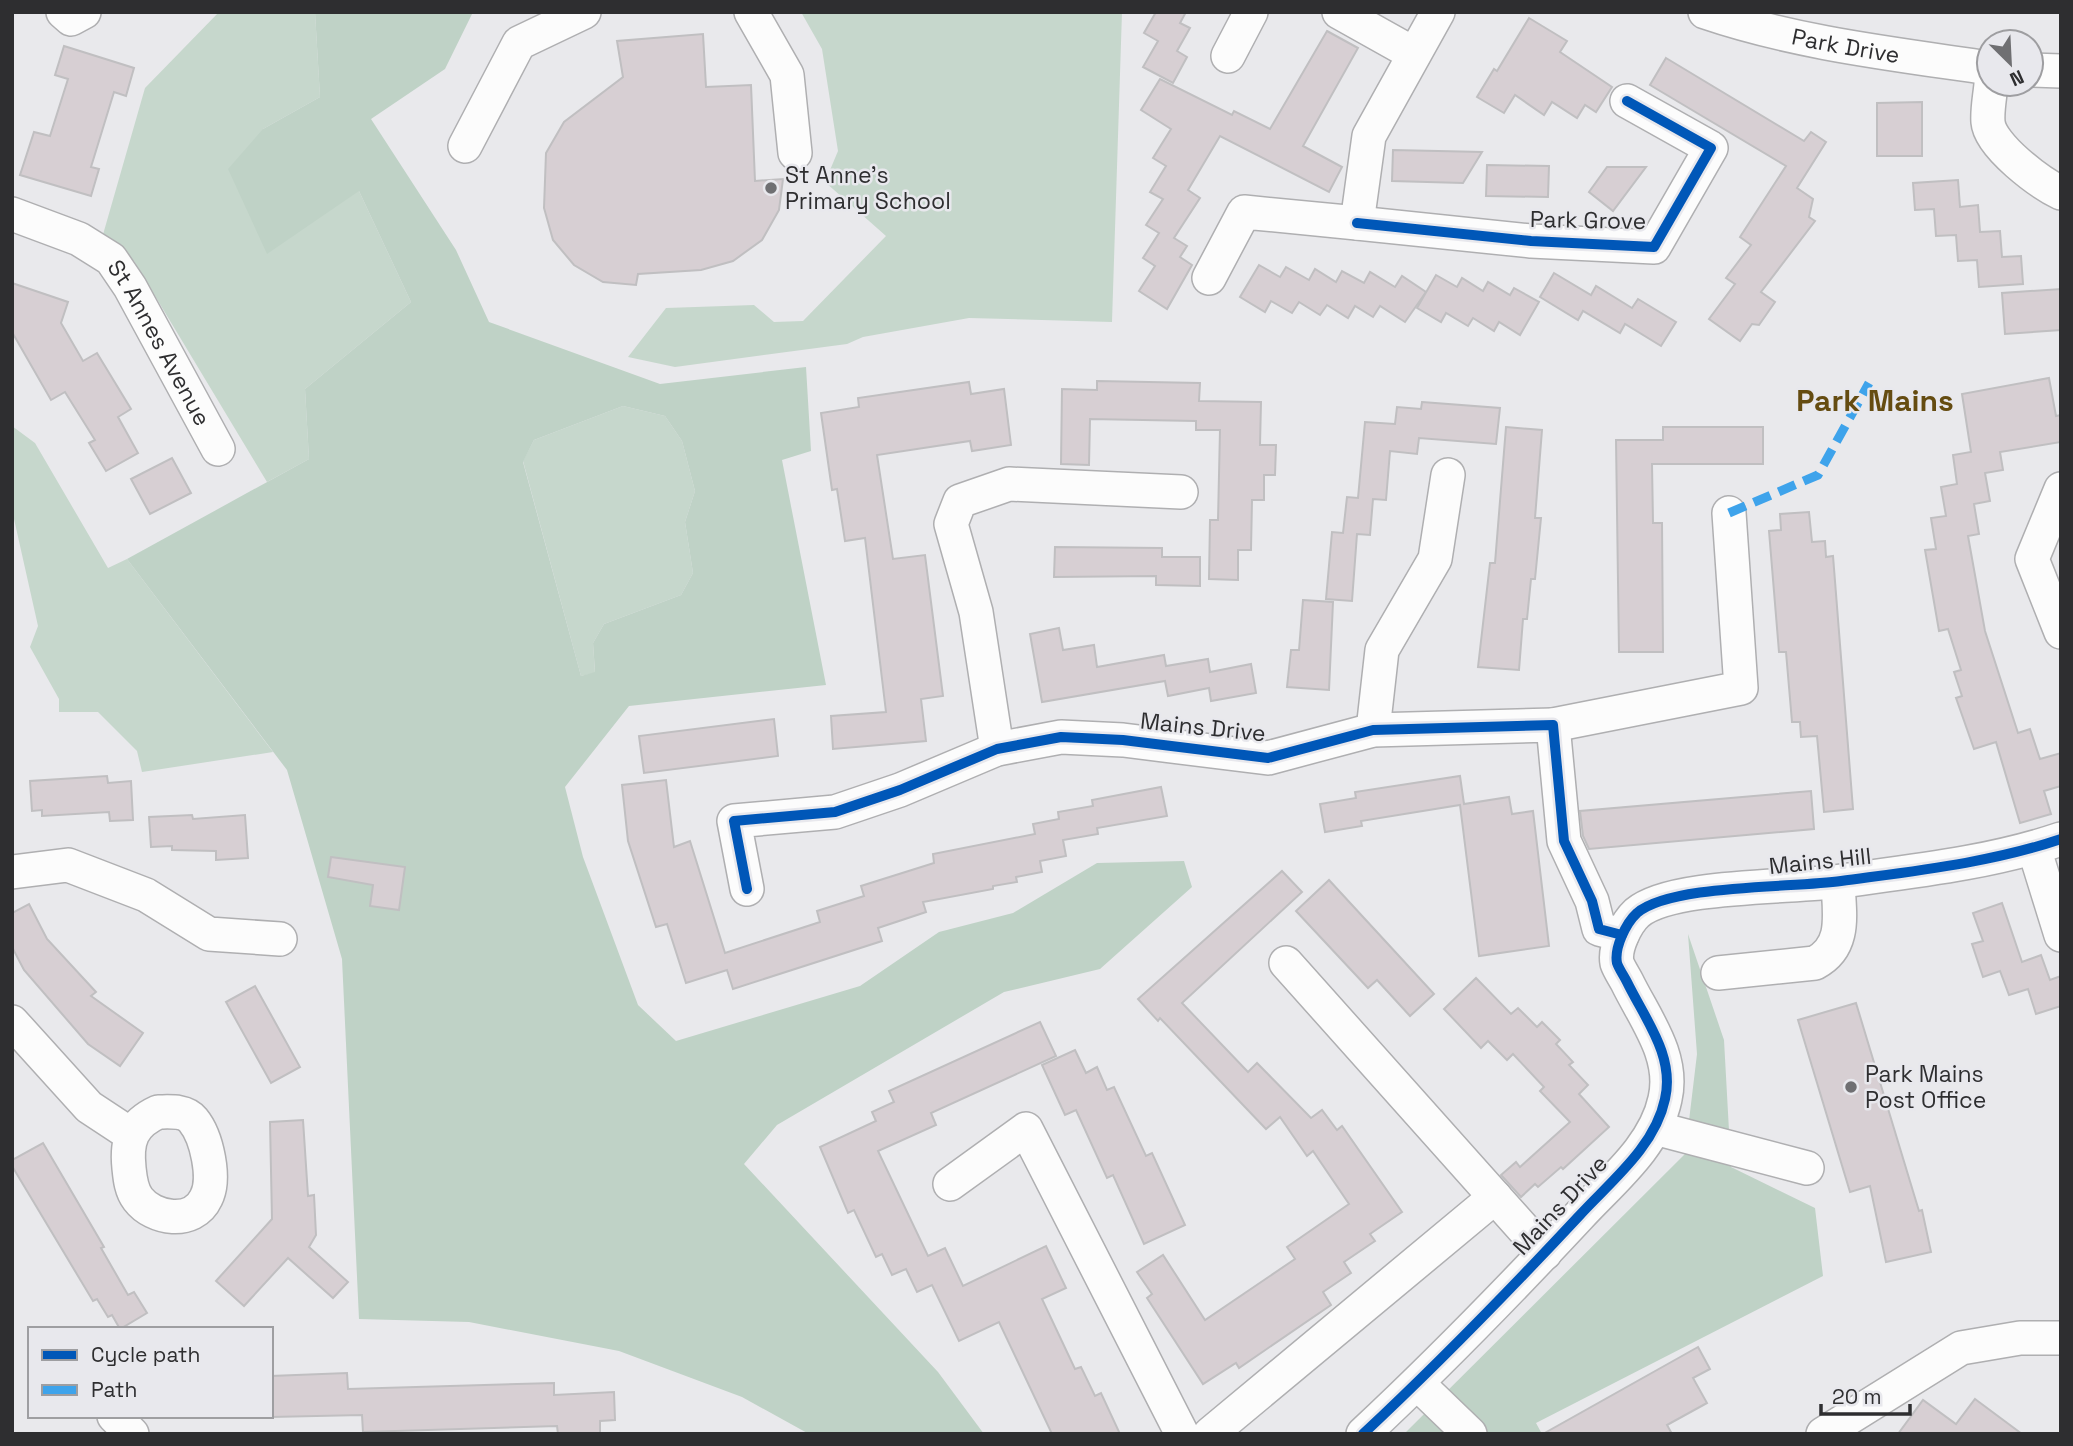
<svg xmlns="http://www.w3.org/2000/svg" width="2073" height="1446" viewBox="0 0 2073 1446" font-family="'Space Grotesk',sans-serif">
<style>
.green{fill:#c6d7cc}
.forest{fill:#bfd2c6;fill-rule:evenodd}
.building{fill:#d7cfd3;stroke:#c0bfc1;stroke-width:2}
.lines{fill:none;stroke-linecap:round;stroke-linejoin:round}
.minor-casing{stroke:#afafb1;stroke-width:36}
.minor{stroke:#fcfcfc;stroke-width:33}
.quiet{stroke:#3ea3eb;stroke-width:9;stroke-dasharray:18 9;stroke-linecap:butt}
.cycleway-casing{stroke:#e8e8ed;stroke-width:15}
.cycleway{stroke:#0057b8;stroke-width:10}
.poi-dot{fill:#6f6f72;stroke:#e8e8ed;stroke-width:2.5}
.labels{text-anchor:middle;stroke-width:5;stroke-linejoin:round;paint-order:stroke}
.street-label{font-size:23px;fill:#2e2e30;stroke:#e8e8ed}
.poi-label{font-size:23px;fill:#2e2e30;stroke:#e8e8ed;text-anchor:start}
.district-label{font-size:30px;font-weight:bold;fill:#654c11;stroke:#e8e8ed}
</style>
<rect width="100%" height="100%" fill="#e9e9ec"/>
<g class="green">
<polygon points="219,12 315,12 320,97 263,129 359,191 411,302 305,389 309,459 267,482 134,261 102,238 145,88"/>
<polygon points="801,12 1122,12 1112,322 969,318 863,337 847,344 675,367 628,357 666,308 754,305 774,322 803,321 886,236 825,182 838,151 822,49"/>
<polygon points="623,406 665,416 682,441 695,491 685,522 693,573 681,595 604,624 593,643 595,673 581,676 523,461 534,440"/>
<polygon points="12,426 35,443 108,568 127,559 273,752 142,772 137,751 98,712 59,712 59,699 30,647 38,626 12,510"/>
</g>
<g class="forest">
<path d="M315,12H473L445,69L371,119L456,250L489,322L660,384L806,367L811,451L782,460L826,685L629,706L565,787L583,857L638,1005L676,1041L860,986L939,932L1013,913L1097,863L1184,861L1192,887L1100,969L1004,992L777,1125L744,1164L938,1372L984,1434H809L742,1397L619,1351L469,1322L359,1319L342,959L287,770L127,559L309,459L305,389L411,302L359,191L267,254L228,169L263,129L320,97ZM623,406L665,416L682,441L695,491L685,522L693,573L681,595L604,624L593,643L595,672L581,676L523,462L534,440Z"/>
<polygon points="1688,934 1724,1040 1731,1167 1815,1208 1823,1276 1536,1423 1542,1434 1404,1434 1685,1154 1697,1054"/>
</g>
<g class="building">
<polygon points="1156,12 1186,12 1180,23 1190,28 1177,51 1187,57 1173,83 1143,67 1158,41 1144,33"/>
<polygon points="1529,18 1567,41 1560,52 1612,87 1596,112 1585,105 1577,118 1552,102 1544,115 1515,95 1504,113 1477,97 1494,69 1497,71"/>
<polygon points="1327,31 1358,48 1303,146 1342,167 1329,192 1220,136 1188,190 1200,198 1174,238 1187,246 1180,257 1192,265 1167,309 1139,291 1155,266 1143,258 1159,233 1146,225 1163,199 1150,192 1166,166 1153,158 1171,129 1141,110 1160,79 1232,115 1234,111 1270,129"/>
<polygon points="703,34 706,87 751,85 755,181 783,179 779,210 762,240 733,261 701,270 638,274 636,285 603,282 574,265 553,240 544,208 546,153 564,122 623,77 617,41"/>
<polygon points="64,46 134,68 126,96 114,92 91,167 99,169 91,196 20,175 34,132 50,136 68,79 55,75"/>
<polygon points="1666,58 1804,141 1811,132 1826,142 1797,188 1813,199 1809,217 1815,221 1761,292 1775,302 1759,325 1752,324 1740,341 1709,319 1735,284 1726,278 1751,245 1740,237 1786,166 1650,85"/>
<polygon points="1922,102 1922,156 1877,156 1877,103"/>
<polygon points="1393,150 1482,152 1463,183 1392,181"/>
<polygon points="1487,165 1549,166 1548,197 1486,196"/>
<polygon points="1607,167 1646,167 1613,211 1589,192"/>
<polygon points="1958,180 1960,207 1978,205 1980,232 2000,231 2002,257 2021,256 2023,284 1979,287 1977,260 1958,261 1956,235 1936,236 1934,209 1915,210 1913,183"/>
<polygon points="1259,265 1280,277 1286,267 1309,280 1315,269 1336,282 1342,271 1364,283 1370,272 1395,287 1402,276 1426,292 1405,322 1380,306 1373,317 1355,306 1348,318 1327,305 1320,315 1299,302 1292,313 1271,301 1265,312 1240,297"/>
<polygon points="1554,273 1591,295 1596,286 1632,308 1638,299 1676,322 1661,346 1625,324 1620,333 1583,311 1578,320 1540,297"/>
<polygon points="1436,275 1457,287 1462,278 1483,291 1488,282 1510,295 1514,288 1539,302 1520,335 1499,322 1494,331 1473,318 1468,326 1446,313 1441,322 1417,308"/>
<polygon points="12,283 68,302 61,323 83,361 97,353 131,409 118,417 138,453 106,471 89,443 95,440 65,392 51,400 12,332"/>
<polygon points="2061,289 2061,330 2005,334 2002,293"/>
<polygon points="2049,378 2056,416 2061,415 2061,442 2000,452 2003,470 1985,473 1990,501 1974,504 1979,534 1968,536 1985,631 2018,733 2030,729 2040,759 2061,753 2061,786 2044,791 2051,814 2020,823 1996,742 1974,749 1956,698 1962,696 1954,672 1961,670 1948,629 1939,631 1925,550 1936,549 1931,518 1946,516 1941,487 1957,484 1953,455 1971,452 1962,394"/>
<polygon points="1097,381 1200,383 1199,401 1261,402 1260,445 1276,445 1275,475 1264,475 1264,500 1252,500 1251,550 1238,550 1238,580 1209,579 1210,520 1218,520 1220,430 1196,430 1196,421 1090,419 1089,465 1061,464 1062,389 1097,390"/>
<polygon points="969,382 971,394 1004,389 1011,445 972,451 970,441 877,455 893,559 925,555 943,696 921,699 926,741 833,749 831,716 886,712 865,538 845,541 837,489 832,490 821,413 859,407 858,398"/>
<polygon points="1422,402 1500,408 1496,444 1419,438 1417,454 1390,451 1386,500 1373,499 1370,535 1357,534 1352,601 1326,599 1332,532 1343,533 1347,497 1358,498 1365,422 1395,424 1397,407 1421,409"/>
<polygon points="1506,427 1542,430 1535,518 1541,518 1535,579 1531,579 1527,619 1523,619 1519,670 1478,667 1490,563 1495,563"/>
<polygon points="1663,427 1763,427 1763,464 1652,464 1653,523 1662,523 1663,652 1619,652 1616,440 1663,440"/>
<polygon points="172,458 191,493 150,514 131,479"/>
<polygon points="1809,512 1812,542 1825,541 1826,557 1833,556 1853,809 1824,812 1817,736 1801,737 1800,722 1792,722 1786,652 1779,652 1769,531 1781,530 1780,514"/>
<polygon points="1055,547 1162,548 1162,557 1200,557 1200,586 1156,585 1156,576 1054,577"/>
<polygon points="1303,600 1333,602 1329,690 1287,687 1291,650 1299,650"/>
<polygon points="1059,628 1063,650 1094,645 1097,667 1164,655 1166,666 1208,659 1210,672 1251,664 1256,693 1211,701 1209,688 1168,696 1165,681 1042,702 1030,634"/>
<polygon points="774,719 778,756 644,773 639,736"/>
<polygon points="107,776 108,783 131,781 133,820 110,821 109,812 42,816 42,810 32,811 30,781"/>
<polygon points="1460,776 1464,804 1509,797 1512,814 1533,811 1549,946 1479,956 1460,805 1361,821 1362,826 1325,832 1320,804 1356,798 1355,792"/>
<polygon points="666,780 674,847 690,841 725,953 820,922 817,911 864,896 861,886 934,863 933,854 1035,834 1033,824 1059,819 1058,812 1093,806 1092,800 1161,787 1167,816 1097,828 1098,834 1063,840 1066,856 1040,861 1042,872 1016,877 1017,882 993,886 993,889 923,902 926,912 878,928 882,941 733,989 727,970 686,983 667,924 656,927 628,841 622,785"/>
<polygon points="1811,791 1814,829 1589,849 1583,836 1580,811"/>
<polygon points="192,815 193,819 245,815 248,858 216,860 216,851 172,850 172,846 151,847 149,817"/>
<polygon points="331,857 405,867 399,910 370,906 373,885 328,877"/>
<polygon points="1282,871 1302,892 1182,1003 1248,1072 1257,1063 1311,1118 1322,1110 1337,1130 1342,1126 1402,1212 1370,1234 1375,1241 1344,1262 1351,1273 1323,1292 1331,1305 1239,1368 1236,1363 1203,1384 1147,1298 1152,1294 1137,1272 1163,1255 1205,1320 1295,1259 1287,1247 1349,1204 1313,1151 1307,1156 1280,1117 1266,1129 1160,1018 1158,1021 1138,999"/>
<polygon points="1329,880 1434,994 1410,1016 1377,980 1368,988 1296,911"/>
<polygon points="2002,903 2022,962 2041,955 2050,980 2061,976 2061,1006 2036,1014 2028,989 2009,995 2000,971 1983,977 1972,944 1983,941 1973,913"/>
<polygon points="29,904 47,939 96,992 91,996 143,1033 120,1066 88,1044 24,970 12,947 12,913"/>
<polygon points="1476,978 1511,1014 1518,1008 1537,1027 1542,1022 1560,1040 1556,1044 1573,1062 1569,1065 1588,1085 1579,1094 1609,1127 1563,1169 1561,1167 1538,1187 1535,1184 1521,1197 1501,1175 1516,1162 1520,1167 1570,1122 1540,1091 1544,1087 1513,1054 1507,1060 1488,1041 1481,1048 1444,1009"/>
<polygon points="255,986 300,1067 271,1083 226,1002"/>
<polygon points="1856,1003 1919,1211 1922,1210 1931,1252 1886,1262 1870,1186 1850,1192 1798,1020"/>
<polygon points="1040,1022 1056,1056 931,1113 936,1125 878,1151 928,1256 945,1248 963,1286 1046,1246 1066,1288 1042,1299 1075,1369 1081,1367 1095,1396 1101,1393 1120,1434 1052,1434 999,1322 959,1341 932,1285 917,1292 906,1269 892,1275 882,1254 876,1257 854,1210 848,1213 820,1147 876,1121 872,1112 894,1102 889,1091"/>
<polygon points="1075,1050 1086,1073 1097,1067 1107,1090 1114,1087 1146,1156 1152,1153 1185,1225 1144,1244 1113,1175 1107,1178 1076,1110 1065,1115 1042,1065"/>
<polygon points="303,1120 308,1196 314,1195 316,1235 309,1247 348,1282 333,1298 288,1258 244,1306 216,1281 272,1219 270,1122"/>
<polygon points="43,1143 104,1247 101,1248 128,1295 134,1292 147,1313 120,1329 112,1315 108,1317 97,1299 93,1301 12,1166 12,1160"/>
<polygon points="1698,1347 1710,1369 1693,1378 1707,1403 1667,1425 1672,1434 1543,1434"/>
<polygon points="347,1373 348,1389 554,1383 554,1395 614,1392 615,1420 600,1421 600,1434 558,1434 557,1426 363,1432 362,1415 271,1417 271,1376"/>
<polygon points="1975,1399 2022,1434 1898,1434 1923,1400 1956,1424"/>
</g>
<g class="lines">
<defs>
<g id="minor">
<polyline points="63,12 71,19 84,12"/>
<polyline points="751,12 787,75 795,153"/>
<polyline points="1339,12 1414,54"/>
<path id="s1" d="M1705,12C1796,43 1894,54 1989,68"/>
<polyline points="1228,56 1251,12"/>
<polyline points="2031,70 2061,71"/>
<path d="M1991,84C1990,96 1987,110 1988,122C1990,146 2040,183 2061,193"/>
<polyline points="465,146 519,43 584,12"/>
<path id="s2" d="M12,214L79,239L111,259L130,287L218,449"/>
<polyline points="1357,223 1531,241 1654,247 1711,148 1627,101"/>
<polyline points="1209,278 1244,212 1357,223 1369,136 1438,12"/>
<polyline points="2061,489 2032,559 2061,632"/>
<polyline points="1553,725 1741,688 1729,513"/>
<polyline points="1373,730 1382,650 1435,559 1448,475"/>
<polyline points="997,749 976,612 951,524 960,501 1009,484 1181,492"/>
<polyline points="2034,848 2061,935"/>
<polyline points="12,872 68,865 146,895 209,934 280,939"/>
<polyline points="747,889 734,821 835,812 900,790 997,749 1061,737 1123,740 1268,758 1373,730 1553,725 1564,841 1592,901 1599,929 1622,935"/>
<polyline points="1286,963 1545,1253"/>
<path d="M1718,973L1815,963C1847,946 1839,913 1838,882"/>
<polyline points="12,1022 89,1107 130,1134"/>
<path d="M158,1112C169,1112 185,1110 193,1120C207,1137 216,1179 206,1198C193,1226 153,1219 138,1199C131,1190 130,1178 129,1168C126,1140 132,1124 158,1112Z"/>
<polyline points="1655,1128 1807,1168"/>
<polyline points="950,1184 1026,1129 1182,1434"/>
<polyline points="1417,1383 1470,1434"/>
<polyline points="114,1416 132,1434"/>
<polyline points="1210,1434 1495,1197"/>
<path d="M1363,1434C1438,1364 1509,1291 1579,1216C1610,1182 1655,1147 1665,1099C1675,1056 1645,1019 1627,982C1624,976 1619,969 1617,963C1614,948 1626,923 1637,913C1671,884 1793,888 1841,881C1914,871 1990,863 2061,839"/>
<polyline points="1823,1434 1961,1348 2020,1338 2061,1338"/>
</g>
</defs>
<use href="#minor" class="minor-casing"/>
<use href="#minor" class="minor"/>
<polyline class="quiet" points="1729,513 1818,475 1869,383"/>
<defs>
<g id="cycleway">
<polyline points="1357,223 1531,241 1654,247 1711,148 1627,101"/>
<polyline points="747,889 734,821 835,812 900,790 997,749 1061,737 1123,740 1268,758 1373,730 1553,725 1564,841 1592,901 1599,929 1622,935"/>
<path d="M1363,1434C1438,1364 1509,1291 1579,1216C1610,1182 1655,1147 1665,1099C1675,1056 1645,1019 1627,982C1624,976 1619,969 1617,963C1614,948 1626,923 1637,913C1671,884 1793,888 1841,881C1914,871 1990,863 2061,839"/>
</g>
</defs>
<use href="#cycleway" class="cycleway-casing"/>
<use href="#cycleway" class="cycleway"/>
</g>
<g class="poi-dot">
<circle cx="771" cy="188" r="7"/>
<circle cx="1851" cy="1087" r="7"/>
</g>
<g class="labels">
<g class="street-label">
<text dy="8" stroke="none"><textPath href="#s1" startOffset="145">Park Drive</textPath></text>
<text transform="translate(1588 220) rotate(1)" y="8">Park Grove</text>
<text dy="8" stroke="none"><textPath href="#s2" startOffset="206">St Annes Avenue</textPath></text>
<text transform="translate(1203 727) rotate(6)" y="8">Mains Drive</text>
<text transform="translate(1820 861) rotate(-6)" y="8">Mains Hill</text>
<text transform="translate(1560 1205) rotate(-47)" y="8">Mains Drive</text>
</g>
<g class="poi-label">
<text x="785" y="183">St Anne's<tspan x="785" dy="26">Primary School</tspan></text>
<text x="1865" y="1082">Park Mains<tspan x="1865" dy="26">Post Office</tspan></text>
</g>
<g class="district-label">
<text x="1875" y="411">Park Mains</text>
</g>
</g>
<rect width="2073" height="1446" fill="none" stroke="#2e2e30" stroke-width="28"/>
<rect x="28" y="1327" width="245" height="91" fill="#e8e8ed" stroke="#9e9ea1" stroke-width="2"/>
<rect x="42" y="1350" width="35" height="10" fill="#0057b8" stroke="#9e9ea1" stroke-width="2"/>
<text x="91" y="1362" font-size="21" fill="#2e2e30">Cycle path</text>
<rect x="42" y="1385" width="35" height="10" fill="#3ea3eb" stroke="#9e9ea1" stroke-width="2"/>
<text x="91" y="1397" font-size="21" fill="#2e2e30">Path</text>
<g transform="translate(2010 63) rotate(156)"><circle r="33" fill="#e8e8ed" stroke="#9e9ea1" stroke-width="2"/>
<path d="M0-5L12 26L0 18L-12 26Z" fill="#6f6f72"/>
<text y="-10" font-size="19" font-weight="bold" text-anchor="middle" fill="#2e2e30">N</text>
</g>
<path d="M1821 1404v10h89v-10" fill="none" stroke="#2e2e30" stroke-width="3.5"/>
<text x="1832" y="1404" font-size="21" fill="#2e2e30" stroke="#e8e8ed" stroke-width="5" paint-order="stroke">20 m</text>
</svg>
